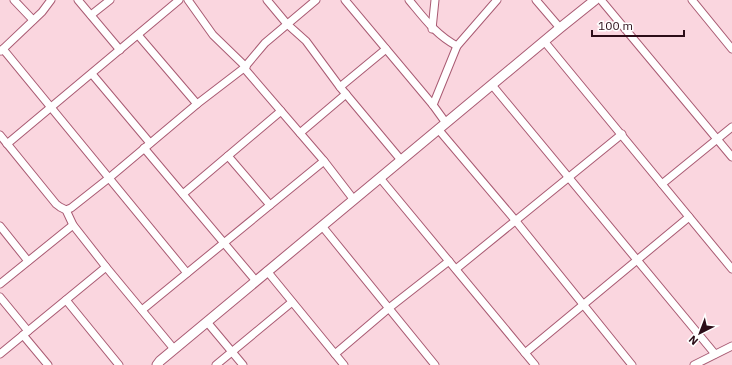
<svg xmlns="http://www.w3.org/2000/svg" width="732" height="365" viewBox="0 0 732 365" font-family="'IBM Plex Sans',sans-serif">
<style>
.lines{fill:none;stroke-linecap:round;stroke-linejoin:round}
.minor-casing{stroke:#a95b73;stroke-width:9}
.tertiary-casing{stroke:#a95b73;stroke-width:11}
.minor{stroke:#fff;stroke-width:7}
.tertiary{stroke:#fff;stroke-width:9}
</style>
<rect width="100%" height="100%" fill="#fad6df"/>
<g class="lines">
<defs>
<g id="minor">
<polyline points="14,0 33,20"/>
<polyline points="78,0 120,50"/>
<polyline points="188,0 213,35 246,67"/>
<polyline points="267,0 287,24 306,41 340,87 401,160"/>
<polyline points="345,0 433,105 446,123"/>
<path d="M409,0C424,18 436,35 457,46"/>
<polyline points="536,0 560,28"/>
<polyline points="601,0 732,157"/>
<polyline points="692,0 732,49"/>
<polyline points="91,15 110,0"/>
<polyline points="432,29 435,0"/>
<polyline points="138,35 197,104"/>
<polyline points="544,41 732,269"/>
<polyline points="3,49 187,273"/>
<polyline points="1,51 42,12 51,0"/>
<polyline points="244,68 324,161 354,200"/>
<polyline points="92,74 150,143"/>
<polyline points="492,85 715,354"/>
<polyline points="340,87 386,49"/>
<polyline points="433,105 457,46 497,0"/>
<polyline points="438,129 515,220 632,365"/>
<polyline points="300,133 346,94"/>
<polyline points="0,135 56,204 60,207 66,210 73,225 106,267 174,349"/>
<polyline points="7,144 179,0"/>
<polyline points="144,148 256,281"/>
<polyline points="228,156 270,205"/>
<polyline points="380,178 535,365"/>
<polyline points="662,184 732,127"/>
<polyline points="183,194 281,111"/>
<polyline points="66,210 71,208 109,178 197,104 244,68 265,43 316,0"/>
<polyline points="0,226 28,261"/>
<polyline points="322,226 435,365"/>
<polyline points="456,269 622,134"/>
<polyline points="267,271 344,365"/>
<polyline points="0,284 73,225"/>
<polyline points="0,297 28,331"/>
<polyline points="66,300 119,365"/>
<polyline points="142,310 324,161"/>
<polyline points="207,322 243,365"/>
<polyline points="23,335 48,365"/>
<polyline points="525,353 689,217"/>
<polyline points="0,354 106,267"/>
<polyline points="335,354 389,308 449,261"/>
<polyline points="216,365 292,302"/>
<polyline points="694,365 732,346"/>
</g>
<polyline id="tertiary" points="157,365 160,361 560,28 595,0"/>
</defs>
<use href="#minor" class="minor-casing"/>
<use href="#tertiary" class="tertiary-casing"/>
<use href="#minor" class="minor"/>
<use href="#tertiary" class="tertiary"/>
</g>
<g transform="translate(700 333) rotate(222)" stroke="#ffffff" stroke-width="3" paint-order="stroke">
<path d="M0-3L7 15L0 10L-7 15Z" fill="#2c0d18"/>
<text y="-6" font-size="11" font-weight="bold" text-anchor="middle" fill="#2c0d18">N</text>
</g>
<path d="M592 30v6h92v-6" fill="none" stroke="#2c0d18" stroke-width="2"/>
<text x="598" y="30" font-size="12" fill="#2c0d18" stroke="#ffffff" stroke-width="3" paint-order="stroke">100 m</text>
</svg>
